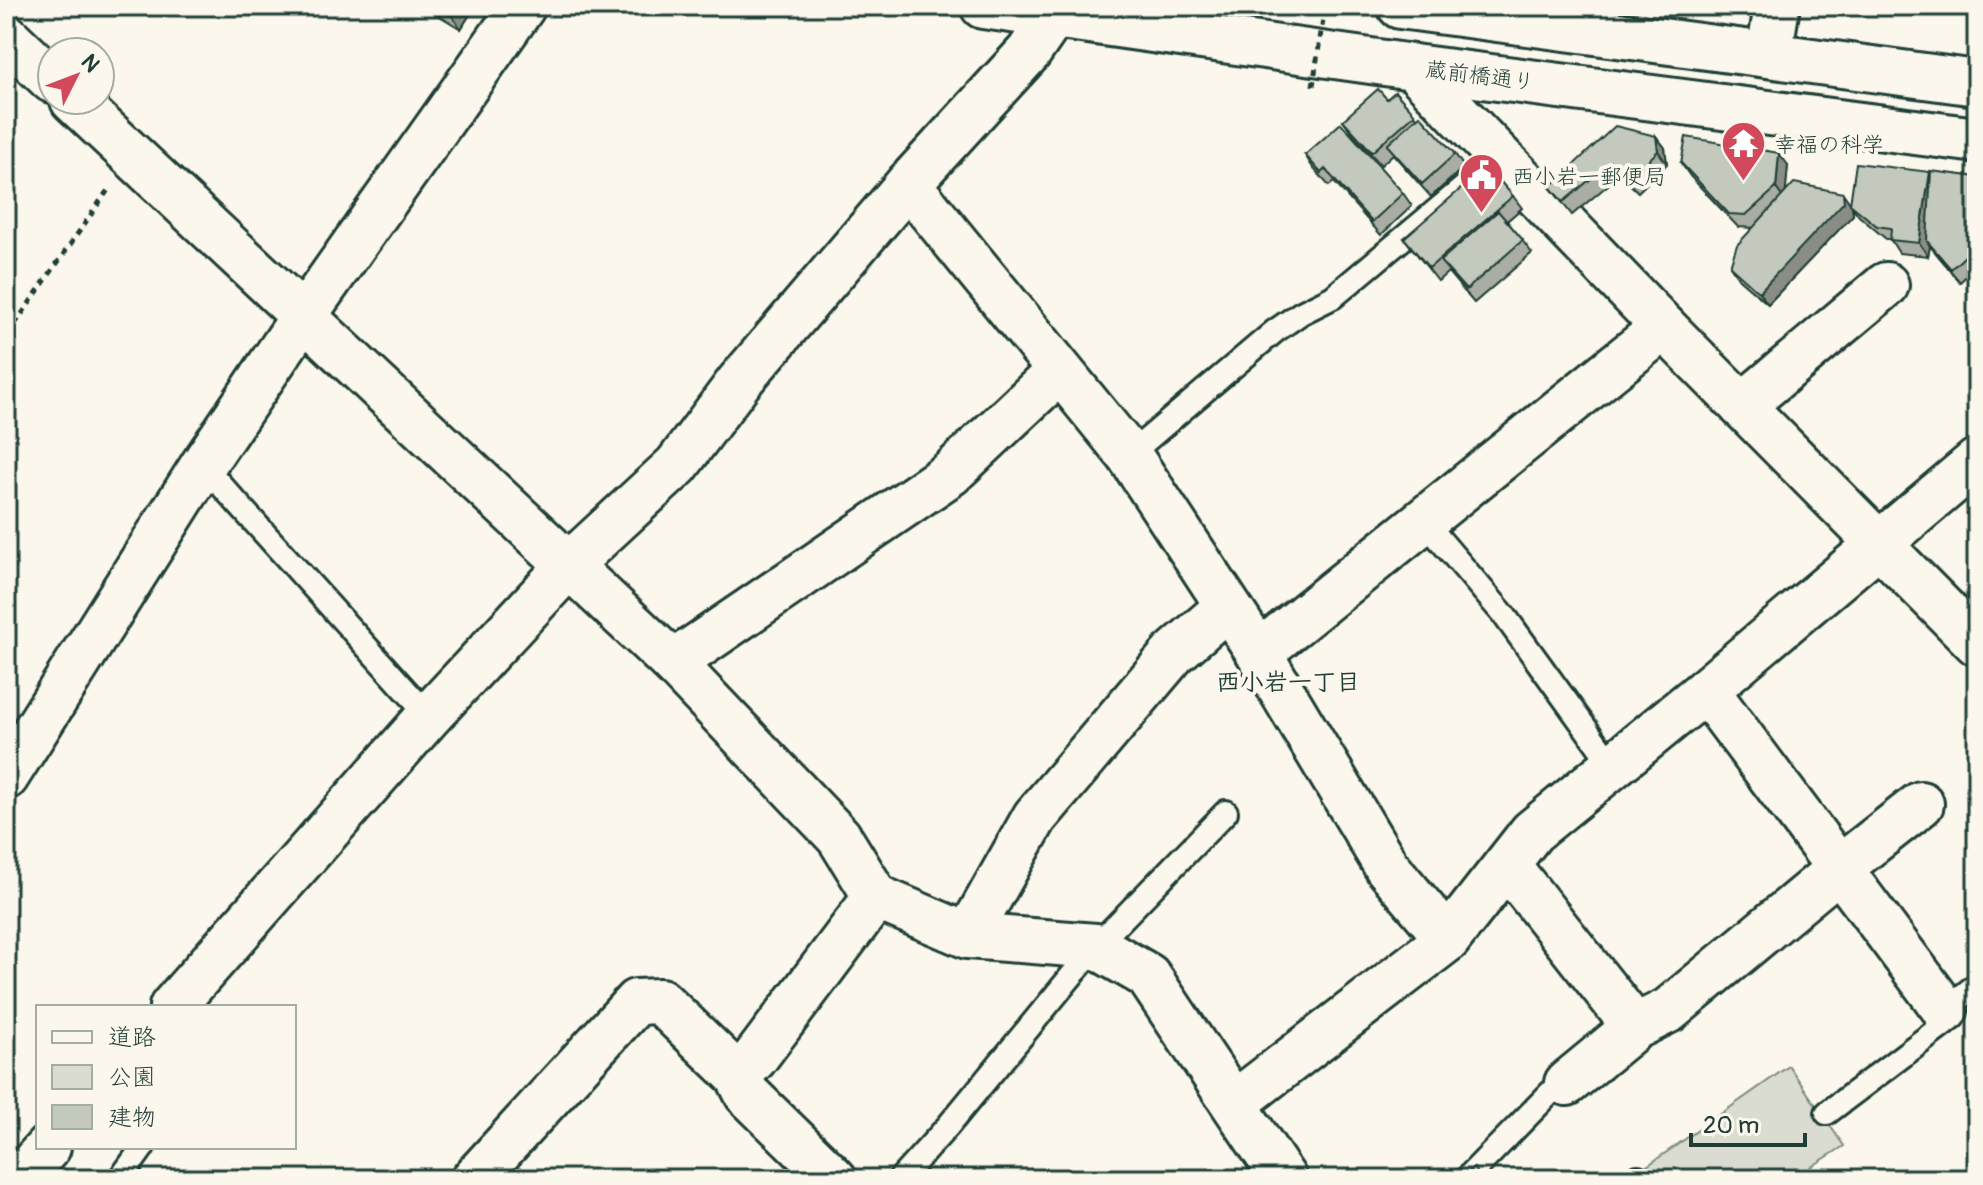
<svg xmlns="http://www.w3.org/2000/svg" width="1983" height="1185" viewBox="0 0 1983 1185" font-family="Pangolin,'Klee One',sans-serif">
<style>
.green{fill:#dbdcd1;stroke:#7d8c82;stroke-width:2}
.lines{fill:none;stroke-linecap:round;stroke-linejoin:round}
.service-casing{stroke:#1f3d34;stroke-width:28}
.minor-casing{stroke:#1f3d34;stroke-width:50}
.tertiary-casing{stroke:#1f3d34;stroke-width:50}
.primary-casing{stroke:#1f3d34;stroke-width:50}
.path{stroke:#1f3d34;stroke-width:5;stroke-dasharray:6 6;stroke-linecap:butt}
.service{stroke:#fbf7ec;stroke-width:22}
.minor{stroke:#fbf7ec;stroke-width:44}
.tertiary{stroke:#fbf7ec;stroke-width:44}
.primary{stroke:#fbf7ec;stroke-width:44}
.path-bridge{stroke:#1f3d34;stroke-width:5;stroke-dasharray:6 6;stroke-linecap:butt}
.wall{fill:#a9ada3;stroke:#1f3d34;stroke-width:2}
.shaded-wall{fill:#898d85;stroke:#1f3d34;stroke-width:2}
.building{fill:#c4c9be;stroke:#1f3d34;stroke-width:2}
.labels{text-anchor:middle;stroke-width:8;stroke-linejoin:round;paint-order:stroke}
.street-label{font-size:22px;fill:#1f3d34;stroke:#fbf7ec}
.poi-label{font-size:22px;fill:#1f3d34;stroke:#fbf7ec;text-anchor:start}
.neighbourhood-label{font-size:24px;font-weight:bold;fill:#1f3d34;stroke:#fbf7ec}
</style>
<rect width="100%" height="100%" fill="#fbf7ec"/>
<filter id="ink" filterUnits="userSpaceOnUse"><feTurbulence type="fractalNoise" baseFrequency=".0125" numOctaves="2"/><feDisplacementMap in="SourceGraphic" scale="16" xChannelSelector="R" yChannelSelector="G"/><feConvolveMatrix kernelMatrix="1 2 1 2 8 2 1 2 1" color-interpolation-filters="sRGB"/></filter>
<g filter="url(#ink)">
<polygon class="green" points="1789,1066 1844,1146 1792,1179 1641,1179 1637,1173"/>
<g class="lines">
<defs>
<g id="service">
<polyline points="1129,455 1275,331 1301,313 1333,297 1499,158"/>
<polyline points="203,465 429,716"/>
<polyline points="1424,521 1504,615 1613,766"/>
<polyline points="1827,1113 1946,1023 1945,1010 1977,984"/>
<polyline points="120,1179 143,1147"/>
<polyline points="900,1179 948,1126 1096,946 1226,812"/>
<polyline points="1466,1179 1554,1089 1567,1083"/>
<polyline points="1636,1179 1638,1177"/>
</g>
<g id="minor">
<polyline points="6,36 52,80"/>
<polyline points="1769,55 1777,6"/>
<polyline points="1413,67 1664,327 1977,643"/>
<polyline points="73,100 673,663 839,837 876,897 968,936 1096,946 1148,976 1284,1179"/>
<polyline points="908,184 1129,455 1259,653 1387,867 1448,939"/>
<polyline points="1742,406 1886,285"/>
<polyline points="1259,653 1664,327"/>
<polyline points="673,663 951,473 1059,371"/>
<polyline points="1706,690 1945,1010"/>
<polyline points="1508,866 1635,1027"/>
<polyline points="968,936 1035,817 1173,654 1227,607"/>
<polyline points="172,1007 429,716 570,564 677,465 739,382 908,184 1029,52 1053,17"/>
<polyline points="738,1076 755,1058 876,897"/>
<polyline points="1567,1083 1635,1027 1669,1010 1841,867 1921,804"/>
<polyline points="1235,1103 1448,939 1532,832 1706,690 1977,461"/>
<polyline points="19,1179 48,1147"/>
<polyline points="474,1179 636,1002 660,1001 738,1076 747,1094 834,1179"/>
</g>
<polyline id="tertiary" points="6,777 203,465 303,317 523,6"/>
<g id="primary">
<polyline points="983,6 1413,67 1977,140"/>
<polyline points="1400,6 1977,83"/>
</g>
</defs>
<use href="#service" class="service-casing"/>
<use href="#minor" class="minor-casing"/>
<use href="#tertiary" class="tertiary-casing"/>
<use href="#primary" class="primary-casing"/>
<polyline class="path" points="6,332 17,321 108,190"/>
<use href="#service" class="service"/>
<use href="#minor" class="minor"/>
<use href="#tertiary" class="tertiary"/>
<use href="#primary" class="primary"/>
<polyline class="path-bridge" points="1313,86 1325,6"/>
</g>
<g class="wall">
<polygon points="423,6 475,6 461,29"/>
<polygon points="1395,92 1417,117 1455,154 1464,167 1431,197 1393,154 1381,165 1352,133 1343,120 1387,99"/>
<polygon points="1656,136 1665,148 1667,164 1638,192 1620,175 1572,215 1550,187"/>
<polygon points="1305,155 1403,193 1412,206 1381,235 1334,182 1329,186 1313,168"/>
<polygon points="1681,163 1788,165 1785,192 1850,203 1930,172 1977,177 1977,266 1960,282 1930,246 1928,256 1899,253 1890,239 1886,239 1859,216 1852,207 1853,215 1768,304 1739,279 1730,266 1753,228 1738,227 1690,176"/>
<polygon points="1489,188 1513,196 1522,208 1507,221 1532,253 1474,303 1448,272 1438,281 1404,238"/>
</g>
<g class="shaded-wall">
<polygon points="458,6 475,6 461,29 452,16"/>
<polygon points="1656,136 1665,148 1667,164 1658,151"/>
<polygon points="1779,153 1788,165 1785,201 1776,188"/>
<polygon points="1930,172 1939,185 1927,241 1930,246 1928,256 1919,243"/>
<polygon points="1843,193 1852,206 1853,215 1768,304 1759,292"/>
</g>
<g class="building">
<polygon points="435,6 458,6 452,16"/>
<polygon points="1378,89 1387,99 1395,92 1415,114 1372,152 1343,120"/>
<polygon points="1420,115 1455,154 1422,184 1387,145"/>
<polygon points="1341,123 1403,193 1372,222 1325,169 1321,173 1305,155"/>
<polygon points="1615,126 1656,136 1658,151 1629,179 1611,162 1563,202 1550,187"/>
<polygon points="1686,137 1779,153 1776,188 1746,215 1729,214 1681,163"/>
<polygon points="1856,163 1930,172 1919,243 1890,240 1891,228 1877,226 1850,204"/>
<polygon points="1931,171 1977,177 1977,245 1951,269 1927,241"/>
<polygon points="1478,174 1489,188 1499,180 1513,196 1429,268 1404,238"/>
<polygon points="1794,183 1843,193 1844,202 1759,292 1730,266 1737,245"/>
<polygon points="1498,211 1523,240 1466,290 1440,261"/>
<polygon points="1474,1168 1481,1179 1456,1179"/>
<polygon points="1624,1169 1630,1179 1607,1179"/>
<polygon points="24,1174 30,1179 19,1179"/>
</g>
</g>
<defs>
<symbol id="temple-pin" viewBox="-11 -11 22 30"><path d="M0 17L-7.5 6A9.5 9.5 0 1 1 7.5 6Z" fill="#d1495b" stroke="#fbf7ec"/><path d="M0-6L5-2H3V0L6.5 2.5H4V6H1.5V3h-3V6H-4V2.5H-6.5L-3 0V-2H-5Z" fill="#fff"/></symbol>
<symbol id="civic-pin" viewBox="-11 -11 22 30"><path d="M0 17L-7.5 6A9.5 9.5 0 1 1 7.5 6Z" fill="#d1495b" stroke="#fbf7ec"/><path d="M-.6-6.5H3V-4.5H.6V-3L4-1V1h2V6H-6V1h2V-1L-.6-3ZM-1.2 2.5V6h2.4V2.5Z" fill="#fff"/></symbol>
</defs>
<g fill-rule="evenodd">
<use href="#temple-pin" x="1718" y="118" width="51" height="69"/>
<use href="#civic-pin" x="1456" y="150" width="51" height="69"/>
</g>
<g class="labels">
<g class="street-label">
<text transform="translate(1480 75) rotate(7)" y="8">蔵前橋通り</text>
</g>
<g class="poi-label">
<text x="1774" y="152">幸福の科学</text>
<text x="1512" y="184">西小岩一郵便局</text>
</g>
<g class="neighbourhood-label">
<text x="1288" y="690">西小岩一丁目</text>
</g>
</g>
<rect width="1983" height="1185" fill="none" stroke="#fbf7ec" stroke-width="32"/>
<rect x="16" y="16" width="1951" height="1153" fill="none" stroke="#1f3d34" stroke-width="3" filter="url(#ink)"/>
<rect x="36" y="1005" width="260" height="144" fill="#fbf7ec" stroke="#a3ada2" stroke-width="2"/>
<rect x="52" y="1031" width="40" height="12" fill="#fbf7ec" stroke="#a3ada2" stroke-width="2"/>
<text x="108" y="1045" font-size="24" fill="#1f3d34">道路</text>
<rect x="52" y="1065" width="40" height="24" fill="#dbdcd1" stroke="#a3ada2" stroke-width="2"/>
<text x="108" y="1085" font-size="24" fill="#1f3d34">公園</text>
<rect x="52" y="1105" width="40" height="24" fill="#c4c9be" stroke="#a3ada2" stroke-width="2"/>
<text x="108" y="1125" font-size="24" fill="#1f3d34">建物</text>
<g transform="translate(76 76) rotate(48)"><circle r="38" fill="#fbf7ec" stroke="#a3ada2" stroke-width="2"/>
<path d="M0-6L14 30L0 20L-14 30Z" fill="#d1495b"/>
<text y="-12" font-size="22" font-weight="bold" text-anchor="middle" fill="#1f3d34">N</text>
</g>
<path d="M1691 1133v12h114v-12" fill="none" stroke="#1f3d34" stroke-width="4"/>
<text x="1703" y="1133" font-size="24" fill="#1f3d34" stroke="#fbf7ec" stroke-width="6" paint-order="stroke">20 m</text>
</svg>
